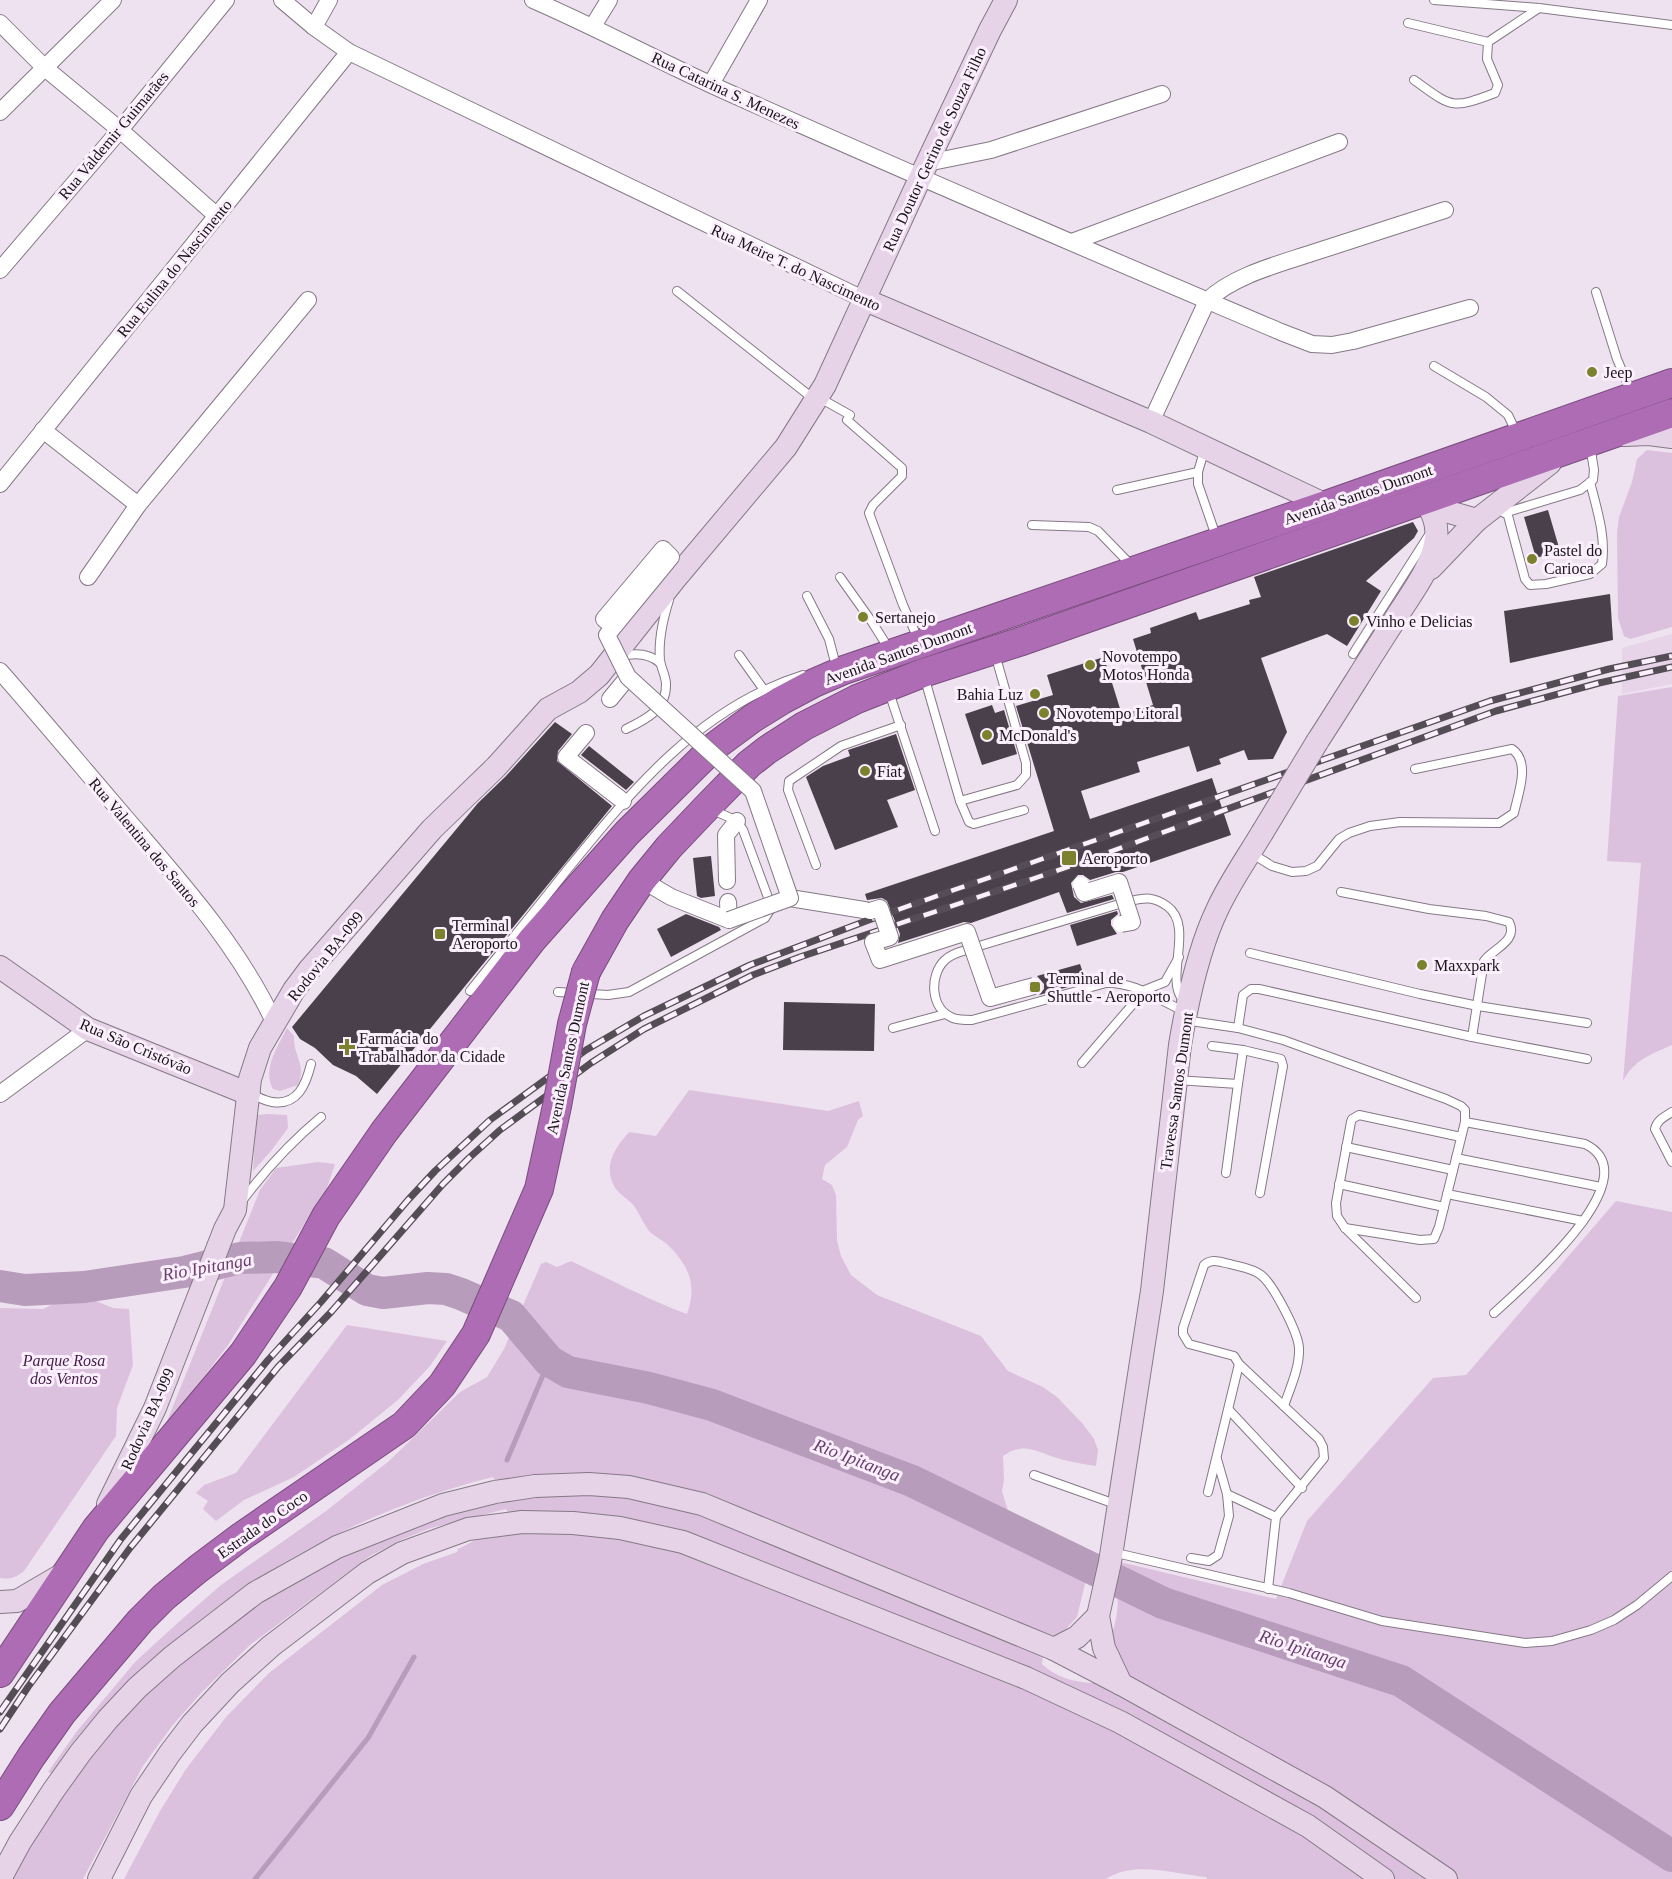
<svg xmlns="http://www.w3.org/2000/svg" width="1672" height="1879" viewBox="0 0 1672 1879" font-family="'Times New Roman',serif">
<style>
.built{fill:#e7d4e8}
.green{fill:#dbc1dd}
.lines{fill:none;stroke-linecap:round;stroke-linejoin:round}
.stream{stroke:#b89cbb;stroke-width:5}
.river{stroke:#b89cbb;stroke-width:32}
.building{fill:#4a404b}
.lane-casing{stroke:#857986;stroke-width:10}
.street-casing{stroke:#857986;stroke-width:18}
.secondary-casing{stroke:#857986;stroke-width:24}
.highway-casing{stroke:#794d7d;stroke-width:30}
.lane{stroke:#fff;stroke-width:8}
.street{stroke:#fff;stroke-width:16}
.secondary{stroke:#e6d3e8;stroke-width:22}
.highway{stroke:#ad6cb3;stroke-width:28}
.rail-casing{stroke:#544d55;stroke-width:7}
.rail{stroke:#fceffd;stroke-width:4.5;stroke-dasharray:14;stroke-linecap:butt}
.street-bridge-casing{stroke:#857986;stroke-width:18;stroke-linecap:butt}
.secondary-bridge-casing{stroke:#857986;stroke-width:24;stroke-linecap:butt}
.highway-bridge-casing{stroke:#794d7d;stroke-width:30;stroke-linecap:butt}
.street-bridge{stroke:#fff;stroke-width:16}
.secondary-bridge{stroke:#e6d3e8;stroke-width:22}
.highway-bridge{stroke:#ad6cb3;stroke-width:28}
.poi-dot{fill:#7b822d;stroke:#fceffd;stroke-width:2}
.labels{text-anchor:middle;stroke-width:6;stroke-linejoin:round;paint-order:stroke}
.street-label{font-size:16px;fill:#181419;stroke:#fceffd}
.poi-label{font-size:16px;fill:#181419;stroke:#fceffd;text-anchor:start}
.park-label{font-size:16px;font-style:italic;fill:#421d46;stroke:#fceffd}
.water-label{font-size:18px;font-style:italic;fill:#68406c;stroke:#fceffd}
</style>
<rect width="100%" height="100%" fill="#efe2f0"/>
<polygon class="built" points="1672,634 1672,684 1622,694 1622,648"/>
<g class="green">
<polygon points="1647,450 1672,453 1672,627 1630,639 1624,636 1618,618 1617,533 1619,517 1632,482 1637,459"/>
<path d="M1672,687V1045C1650,1055 1635,1059 1623,1081L1641,863L1607,861L1618,696Z"/>
<path d="M287,1028L294,1036C293,1056 307,1064 298,1085L280,1091L273,1089C262,1068 278,1047 287,1028Z"/>
<path d="M689,1090L828,1111L859,1101L863,1116L858,1120L847,1147L825,1165L822,1179L832,1185L836,1195L837,1241L841,1256L851,1275L877,1295L981,1336L1008,1371L1043,1387L1057,1397L1083,1424L1094,1439L1098,1450L1096,1466C1083,1464 1070,1462 1057,1458C1037,1452 1023,1441 1003,1456L1004,1480L1002,1491L1008,1511L1025,1524L1060,1541L1089,1550L1091,1559L1077,1617L1053,1643L1043,1656L1042,1664C1055,1677 1076,1683 1095,1683C1102,1661 1127,1607 1114,1588L1120,1562L1276,1599L1307,1521L1433,1378L1466,1375L1616,1201L1672,1212V1879H1207L1206,1877C1175,1874 1134,1860 1106,1879H124L160,1811L186,1769L226,1717L269,1673L382,1585L423,1564L457,1552L458,1549L487,1534L515,1527L506,1509L431,1528L403,1539L370,1556L250,1645L203,1691L172,1726L143,1766L83,1879H11L44,1822L98,1745L167,1674L260,1602L357,1548L428,1521L504,1502L493,1477C368,1508 245,1573 152,1662C140,1673 129,1687 118,1699C96,1724 74,1749 52,1774L48,1772L77,1731L136,1661L182,1619L221,1585L326,1511L389,1461L460,1392L487,1377L504,1349L541,1264L546,1262L557,1267L571,1261C609,1279 647,1299 687,1314C697,1286 690,1268 670,1247C665,1241 657,1238 651,1233C644,1226 640,1214 634,1206C629,1199 618,1194 614,1186C603,1165 615,1148 629,1132L656,1136Z"/>
<polygon points="268,1114 287,1115 288,1128 271,1151 253,1171 256,1115"/>
<polygon points="318,1162 335,1164 327,1188 228,1345 163,1431 260,1190 276,1168"/>
<path d="M77,1293L113,1308L129,1309L133,1365L117,1408L116,1436L24,1571C16,1577 11,1580 0,1578V1308L43,1309Z"/>
<polygon points="347,1325 447,1341 430,1366 399,1399 350,1439 294,1477 244,1500 216,1521 203,1509 208,1501 196,1493 204,1485 236,1473"/>
</g>
<g class="lines">
<g class="stream">
<polyline points="507,1460 549,1361"/>
<polyline points="255,1879 368,1738 414,1657"/>
</g>
<polyline class="river" points="0,1286 25,1290 84,1287 184,1272 240,1258 278,1257 324,1263 367,1290 383,1293 428,1288 446,1289 461,1294 511,1316 549,1361 568,1372 649,1388 712,1405 912,1481 1163,1603 1401,1681 1672,1856"/>
</g>
<g class="building">
<polygon points="1548,510 1560,551 1536,558 1524,517"/>
<polygon points="1413,522 1418,531 1414,538 1366,581 1381,591 1347,646 1327,634 1261,658 1287,732 1273,759 1248,760 1244,750 1219,759 1221,764 1197,772 1189,746 1137,762 1140,772 1081,791 1090,819 1212,778 1231,835 1123,872 1116,872 1090,880 1083,875 1078,875 1071,883 1074,897 1081,903 1112,895 1114,899 1067,913 1059,892 971,923 964,922 898,943 900,934 887,901 882,898 867,900 865,894 1054,831 1016,706 1053,695 1047,675 1104,657 1122,715 1153,705 1133,639 1151,633 1150,628 1196,612 1199,620 1250,604 1249,600 1261,597 1254,577"/>
<polygon points="1610,594 1613,640 1510,663 1504,611"/>
<polygon points="992,705 995,713 1004,710 1017,754 982,765 965,714"/>
<polygon points="555,722 572,734 558,751 557,761 612,806 377,1094 356,1076 333,1065 315,1048 300,1039 292,1027 478,803 506,776"/>
<polygon points="896,734 915,790 887,800 898,827 835,850 806,777 823,766 850,756 848,750"/>
<polygon points="589,746 634,782 626,790 581,755"/>
<polygon points="711,856 715,896 701,898 697,896 693,858"/>
<polygon points="1117,911 1118,914 1111,920 1111,925 1117,934 1077,946 1070,925"/>
<polygon points="686,914 719,927 721,930 671,957 657,929"/>
<polygon points="1080,964 1086,982 1039,995 1044,989 1044,984 1037,976"/>
<polygon points="784,1002 875,1004 874,1051 783,1050"/>
</g>
<g class="lines">
<defs>
<g id="lane">
<polyline points="1434,0 1539,8 1672,25"/>
<polyline points="1408,23 1488,42"/>
<path d="M1414,80C1452,107 1450,110 1495,93L1498,85L1487,59L1488,42L1539,8"/>
<polyline points="677,291 815,400"/>
<polyline points="1596,292 1617,359 1632,394"/>
<polyline points="1434,366 1486,397 1508,415 1517,434"/>
<polyline points="818,397 850,415 847,420 902,468 902,476 873,505 869,513 903,605 919,641"/>
<polyline points="1205,448 1198,472 1198,484 1217,539"/>
<polyline points="1117,490 1198,472"/>
<path d="M1507,512L1525,579L1530,585L1546,584L1590,574L1602,564C1606,536 1597,510 1590,482"/>
<polyline points="1504,513 1580,490 1593,480 1594,470 1590,445"/>
<polyline points="1032,525 1089,527 1098,531 1133,567"/>
<polyline points="840,577 872,622 889,649"/>
<polyline points="807,596 829,639 836,666"/>
<polyline points="1353,654 1429,535"/>
<polyline points="739,655 764,690"/>
<path d="M621,656C635,653 649,653 660,663"/>
<polyline points="924,676 960,801 969,822 974,824 1024,810"/>
<polyline points="889,692 935,831"/>
<path d="M626,729C647,719 667,709 666,683C665,674 661,668 660,660C658,639 663,619 669,600"/>
<polyline points="960,801 1017,785 1026,775 1026,763 995,654"/>
<path d="M1251,853L1272,866L1292,872L1306,871L1317,866L1339,839L1349,833L1370,826L1400,822L1499,823L1514,813C1518,794 1531,762 1512,749L1415,769"/>
<polyline points="816,865 788,790 789,781 841,746 901,725"/>
<path d="M1341,892L1429,909L1486,916L1509,922C1519,941 1492,949 1484,961L1472,1037"/>
<path d="M1131,901C1146,897 1154,897 1167,906C1195,926 1164,978 1183,1000"/>
<polyline points="979,946 1116,905"/>
<path d="M966,950C959,952 951,954 945,960C929,975 930,1009 953,1018C958,1020 966,1020 972,1020L1106,983C1136,982 1158,1000 1184,1011"/>
<polyline points="1250,953 1420,994 1478,1006 1587,1023"/>
<path d="M470,991C502,951 535,911 567,870C632,790 700,707 803,675"/>
<polyline points="558,992 608,995 629,992 765,918 770,910 769,900 743,830 737,821 711,809"/>
<polyline points="1184,1020 1238,1028 1283,1040 1446,1099 1461,1106 1465,1110 1465,1122 1439,1227 1434,1239 1420,1240 1345,1228"/>
<polyline points="893,1028 945,1014"/>
<polyline points="1238,1028 1243,995 1251,989 1259,989 1472,1037 1587,1059"/>
<polyline points="1212,1046 1243,1050"/>
<polyline points="1082,1063 1145,990 1165,982 1179,957"/>
<polyline points="1176,1080 1238,1084 1243,1050 1281,1059 1283,1066 1260,1193"/>
<path d="M250,1094C256,1096 265,1101 272,1102C298,1106 306,1084 311,1064"/>
<path d="M1672,1112C1664,1117 1657,1120 1655,1129L1672,1162"/>
<path d="M1465,1122L1585,1144C1653,1177 1521,1288 1494,1313"/>
<polyline points="1346,1147 1453,1170"/>
<polyline points="1456,1158 1601,1187"/>
<polyline points="1226,1173 1238,1084"/>
<polyline points="1339,1184 1444,1207"/>
<polyline points="1447,1194 1583,1221"/>
<path d="M242,1201C266,1169 291,1142 321,1117"/>
<polyline points="1416,1298 1345,1228 1337,1216 1336,1203 1351,1122 1352,1119 1359,1115 1461,1137"/>
<polyline points="1229,1410 1302,1488"/>
<polyline points="1034,1475 1118,1505"/>
<path d="M1208,1492L1239,1364L1234,1356L1189,1344L1183,1334V1328L1204,1265C1212,1258 1220,1262 1230,1264C1240,1267 1252,1268 1261,1275C1273,1284 1298,1332 1299,1348C1300,1367 1290,1388 1284,1406"/>
<polyline points="1227,1494 1276,1517 1324,1458 1323,1447 1319,1439 1239,1364"/>
<polyline points="1112,1552 1289,1593 1382,1621 1525,1643 1552,1641 1591,1630 1614,1620 1637,1605 1672,1576"/>
<polyline points="1191,1558 1209,1561 1218,1555 1229,1516 1227,1494 1217,1459"/>
<polyline points="1268,1589 1276,1517"/>
</g>
<g id="street">
<polyline points="282,0 314,27 349,52 863,299"/>
<path d="M533,0C595,27 653,58 714,86C902,171 1091,251 1281,332L1312,344L1332,345L1353,341L1470,308"/>
<polyline points="0,23 45,68 120,130 217,216"/>
<polyline points="593,26 609,0"/>
<polyline points="314,27 329,0"/>
<polyline points="711,84 759,0"/>
<polyline points="0,112 113,0"/>
<polyline points="927,163 991,150 1162,94"/>
<polyline points="1072,242 1339,142"/>
<polyline points="0,270 120,130 226,0"/>
<path d="M1151,422L1207,301C1232,276 1279,264 1312,253C1356,239 1401,224 1445,210"/>
<polyline points="43,430 138,505"/>
<polyline points="0,484 349,52"/>
<polyline points="88,577 138,505 308,300"/>
<path d="M0,671C42,719 83,768 125,817C180,881 239,946 275,1024"/>
<polyline points="610,699 628,677"/>
<polyline points="586,733 566,757 623,801"/>
<polyline points="642,880 671,897 729,920 728,902"/>
<polyline points="727,881 726,835 737,821"/>
<polyline points="790,898 870,911"/>
<polyline points="0,1094 88,1029"/>
</g>
<g id="secondary">
<polyline points="863,299 1151,422 1326,505"/>
<polyline points="1624,435 1649,434 1672,437"/>
<polyline points="1428,506 1477,520"/>
<polyline points="1431,568 1477,520 1550,463"/>
<path d="M1317,742C1343,702 1368,661 1394,621C1409,596 1432,569 1436,539C1438,525 1433,510 1423,501"/>
<polyline points="0,967 88,1029 249,1094"/>
<polyline points="108,1504 155,1408 225,1229 235,1210 250,1079 260,1048 294,990 309,970 432,829 496,767 548,709 579,692 599,675 675,579 786,447 825,385 927,163 990,30 1006,0"/>
<polyline points="0,1602 17,1601 65,1573"/>
<polyline points="1054,1649 1077,1637 1098,1616"/>
<path d="M1121,1684L1104,1648L1098,1616L1110,1562L1152,1291L1180,1045C1187,1003 1199,947 1218,908C1230,882 1247,858 1262,833"/>
<polyline points="0,1879 20,1842 53,1791 81,1752 108,1719 137,1688 172,1657 255,1593 337,1547 443,1505 495,1492 535,1486 589,1484 629,1487 702,1504 1054,1649 1121,1684 1325,1797 1446,1879"/>
<polyline points="99,1879 141,1796 170,1753 192,1724 230,1683 271,1646 367,1573 402,1553 468,1529 522,1522 573,1523 620,1528 683,1542 1026,1678 1120,1722 1308,1826 1383,1879"/>
</g>
<g id="highway">
<polyline points="586,972 615,920 642,880 669,847 707,807 749,764 767,750 804,726 857,699 923,673 1019,642 1672,413"/>
<polyline points="0,1673 96,1529 243,1354 288,1287 326,1216 384,1132 532,940 627,833 715,746 753,718 782,700 814,683 844,670 1326,505 1672,383"/>
<polyline points="0,1806 31,1757 62,1713 140,1621 164,1597 198,1569 242,1536 404,1425 442,1385 476,1334 539,1189 557,1106"/>
</g>
</defs>
<use href="#lane" class="lane-casing"/>
<use href="#street" class="street-casing"/>
<use href="#secondary" class="secondary-casing"/>
<use href="#highway" class="highway-casing"/>
<use href="#lane" class="lane"/>
<use href="#street" class="street"/>
<use href="#secondary" class="secondary"/>
<use href="#highway" class="highway"/>
<defs>
<g id="rail">
<polyline points="0,1712 121,1539 268,1360 321,1302 408,1200 435,1171 490,1120 586,1050 644,1016 750,965 866,921 1490,701 1609,669 1672,656"/>
<polyline points="0,1729 28,1687 130,1548 278,1367 332,1311 443,1184 469,1158 500,1130 591,1063 644,1029 753,975 800,957 1071,866 1496,711 1599,683 1672,667"/>
</g>
</defs>
<use href="#rail" class="rail-casing"/>
<use href="#rail" class="rail"/>
<defs>
<g id="street-bridge">
<polyline points="660,563 610,624 604,619 663,549 671,557 607,635 628,677 753,791 790,898 729,920"/>
<polyline points="1081,885 1084,893 1119,882 1132,922 1121,924"/>
<polyline points="870,911 880,908 890,937 873,942 880,960 967,932 990,998 1034,986"/>
</g>
<polyline id="secondary-bridge" points="1262,833 1317,742"/>
<polyline id="highway-bridge" points="557,1106 572,1024 586,972"/>
</defs>
<use href="#street-bridge" class="street-bridge-casing"/>
<use href="#secondary-bridge" class="secondary-bridge-casing"/>
<use href="#highway-bridge" class="highway-bridge-casing"/>
<use href="#street-bridge" class="street-bridge"/>
<use href="#secondary-bridge" class="secondary-bridge"/>
<use href="#highway-bridge" class="highway-bridge"/>
</g>
<g class="poi-dot">
<circle cx="1592" cy="372" r="6"/>
<circle cx="1532" cy="559" r="6"/>
<circle cx="863" cy="617" r="6"/>
<circle cx="1354" cy="621" r="6"/>
<circle cx="1090" cy="665" r="6"/>
<circle cx="1035" cy="694" r="6"/>
<circle cx="1044" cy="713" r="6"/>
<circle cx="987" cy="735" r="6"/>
<circle cx="865" cy="771" r="6"/>
<rect x="1061" y="850" width="16" height="16" rx="3"/>
<rect x="434" y="928" width="12" height="12" rx="3"/>
<circle cx="1422" cy="965" r="6"/>
<rect x="1029" y="981" width="12" height="12" rx="3"/>
<path d="M344 1038h6v6h6v6h-6v6h-6v-6h-6v-6h6z"/>
</g>
<g class="labels">
<g class="street-label">
<text transform="translate(726 90) rotate(25)" y="6">Rua Catarina S. Menezes</text>
<text transform="translate(113 135) rotate(-50)" y="6">Rua Valdemir Guimarães</text>
<text transform="translate(934 149) rotate(-65)" y="6">Rua Doutor Gerino de Souza Filho</text>
<text transform="translate(796 267) rotate(25)" y="6">Rua Meire T. do Nascimento</text>
<text transform="translate(174 268) rotate(-51)" y="6">Rua Eulina do Nascimento</text>
<text transform="translate(1358 494) rotate(-19)" y="6">Avenida Santos Dumont</text>
<text transform="translate(898 653) rotate(-20)" y="6">Avenida Santos Dumont</text>
<text transform="translate(145 842) rotate(50)" y="6">Rua Valentina dos Santos</text>
<text transform="translate(325 956) rotate(-51)" y="6">Rodovia BA-099</text>
<text transform="translate(136 1046) rotate(23)" y="6">Rua São Cristóvão</text>
<text transform="translate(567 1058) rotate(-78)" y="6">Avenida Santos Dumont</text>
<text transform="translate(1176 1091) rotate(-82)" y="6">Travessa Santos Dumont</text>
<text transform="translate(147 1419) rotate(-66)" y="6">Rodovia BA-099</text>
<text transform="translate(262 1524) rotate(-35)" y="6">Estrada do Coco</text>
</g>
<g class="poi-label">
<text x="1604" y="378">Jeep</text>
<text x="1544" y="556">Pastel do<tspan x="1544" dy="18">Carioca</tspan></text>
<text x="875" y="623">Sertanejo</text>
<text x="1366" y="627">Vinho e Delicias</text>
<text x="1102" y="662">Novotempo<tspan x="1102" dy="18">Motos Honda</tspan></text>
<text x="1023" y="700" text-anchor="end">Bahia Luz</text>
<text x="1056" y="719">Novotempo Litoral</text>
<text x="999" y="741">McDonald's</text>
<text x="877" y="777">Fiat</text>
<text x="1082" y="864">Aeroporto</text>
<text x="452" y="931">Terminal<tspan x="452" dy="18">Aeroporto</tspan></text>
<text x="1434" y="971">Maxxpark</text>
<text x="1047" y="984">Terminal de<tspan x="1047" dy="18">Shuttle - Aeroporto</tspan></text>
<text x="359" y="1044">Farmácia do<tspan x="359" dy="18">Trabalhador da Cidade</tspan></text>
</g>
<g class="park-label">
<text x="64" y="1366">Parque Rosa<tspan x="64" dy="18">dos Ventos</tspan></text>
</g>
<g class="water-label">
<text transform="translate(207 1267) rotate(-10)" y="6">Rio Ipitanga</text>
<text transform="translate(857 1460) rotate(21)" y="6">Rio Ipitanga</text>
<text transform="translate(1303 1649) rotate(18)" y="6">Rio Ipitanga</text>
</g>
</g>
</svg>
